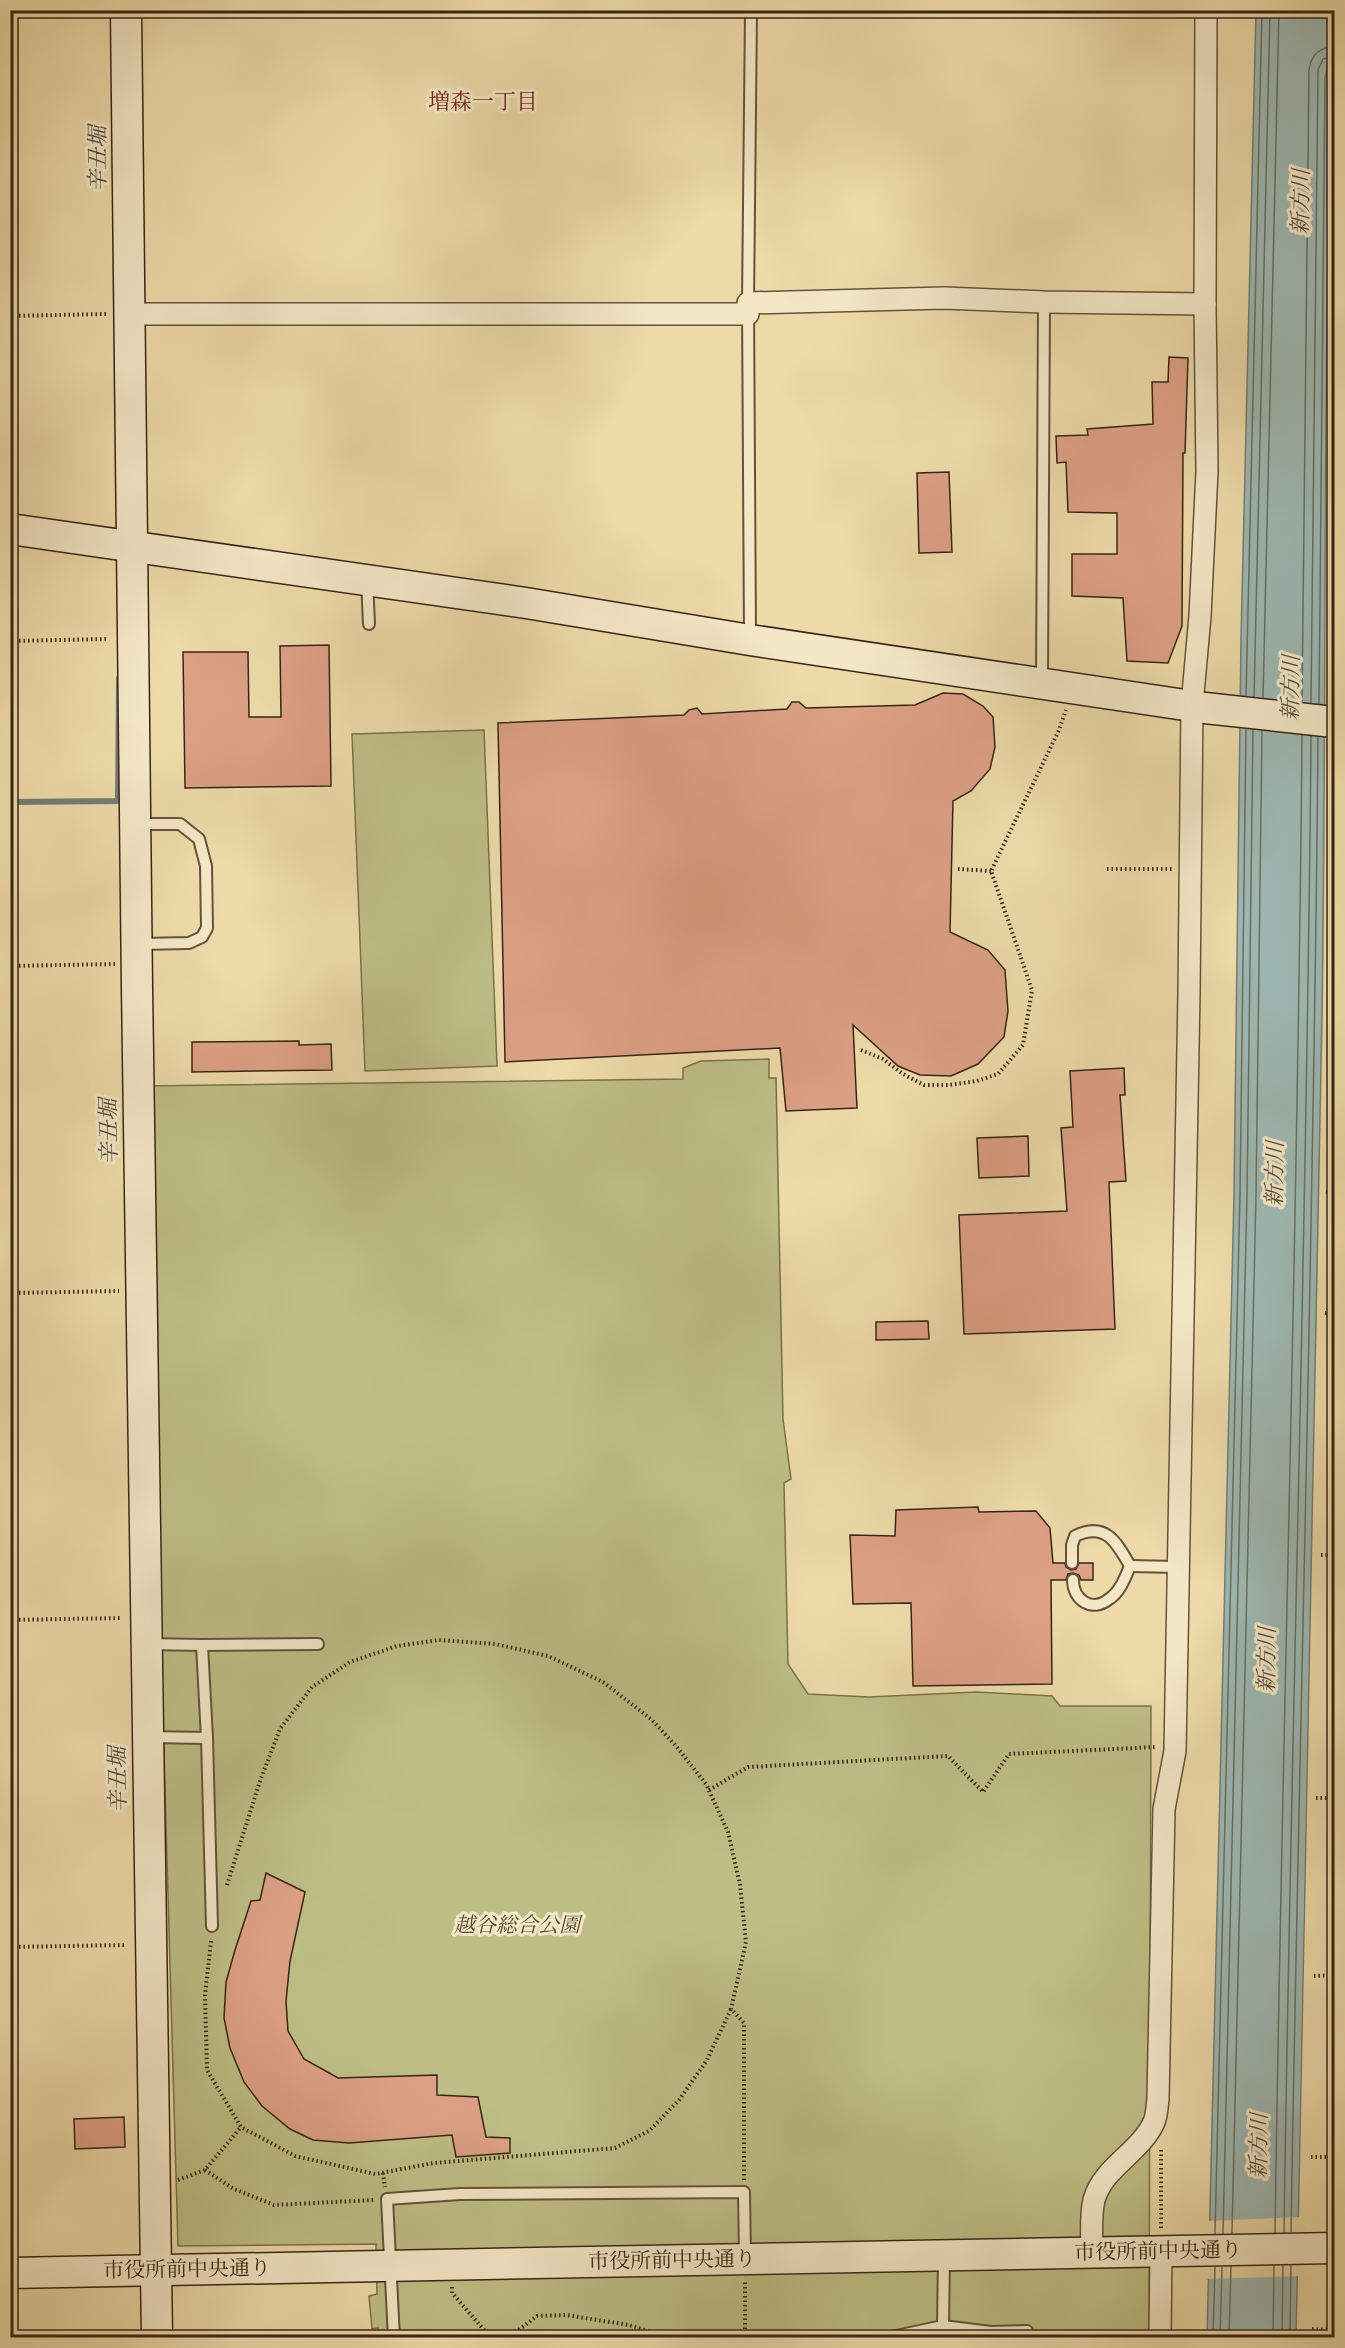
<svg xmlns="http://www.w3.org/2000/svg" width="1345" height="2348" viewBox="0 0 1345 2348" font-family="'IM FELL DW Pica','Noto Serif JP',serif">
<style>
.green{fill:#bdbe84;stroke:#7a714d;stroke-width:1.5}
.water{fill:#9db8b2;stroke:#747d74;stroke-width:1.5}
.pier{fill:#eddaa8}
.lines{fill:none;stroke-linecap:round;stroke-linejoin:round}
.shore{stroke:#6a6e64;stroke-width:1.5}
.stream{stroke:#747d74;stroke-width:6}
.building{fill:#dca085;stroke:#372416;stroke-width:1.5}
.lane-casing{stroke:#64523a;stroke-width:14}
.street-casing{stroke:#64523a;stroke-width:24}
.secondary-casing{stroke:#372416;stroke-width:33}
.path{stroke:#372416;stroke-width:4;stroke-dasharray:1.5 3;stroke-linecap:butt}
.lane{stroke:#f3e7c6;stroke-width:10}
.street{stroke:#f3e7c6;stroke-width:21}
.secondary{stroke:#f3e7c6;stroke-width:30}
.labels{text-anchor:middle;stroke-width:6;stroke-linejoin:round;paint-order:stroke}
.park-label{font-size:21px;font-style:italic;fill:#584a32;stroke:#f3e7c6}
.street-label{font-size:21px;fill:#372416;stroke:#f3e7c6}
.neighbourhood-label{font-size:22px;fill:#7a1f14;stroke:#f3e7c6}
.water-label{font-size:22px;font-style:italic;fill:#50493d;stroke:#f3e7c6}
</style>
<rect width="100%" height="100%" fill="#eddaa8"/>
<filter id="stains"><feTurbulence type="fractalNoise" baseFrequency=".00333" numOctaves="4"/><feColorMatrix values="0 0 0 0 .2 0 0 0 0 .09 0 0 0 0 .02 0 0 0 .5 -.17"/></filter>
<radialGradient id="worn" r=".72"><stop offset=".6" stop-color="#630" stop-opacity="0"/><stop offset="1" stop-color="#630" stop-opacity=".3"/></radialGradient>
<g class="green">
<polygon points="484,730 497,1066 365,1071 352,734"/>
<polygon points="769,1059 769,1078 776,1078 783,1419 791,1479 784,1483 788,1664 808,1694 869,1697 977,1692 1052,1696 1060,1706 1151,1706 1149,2337 378,2337 378,2328 372,2329 369,2296 377,2294 376,2244 178,2246 145,1086 683,1079 683,1068 701,1061"/>
</g>
<path class="water" d="M1256,11H1334C1322,345 1327,681 1322,1016C1315,1457 1302,1897 1296,2337L1207,2338L1234,1194L1241,639Z"/>
<polygon class="pier" points="1301,2217 1300,2276 1205,2279 1207,2221"/>
<g class="lines">
<g class="shore">
<polyline points="1246,696 1262,10"/>
<polyline points="1254,697 1270,10"/>
<polyline points="1263,698 1279,10"/>
<path d="M1302,702L1309,70C1311,55 1320,47 1334,47"/>
<polyline points="1311,703 1318,70 1323,59 1334,56"/>
<polyline points="1319,704 1325,79 1327,67 1334,63"/>
<path d="M1284,2232C1291,1734 1307,1235 1311,736"/>
<path d="M1291,2232C1299,1734 1314,1235 1318,737"/>
<polyline points="1232,2233 1256,1195 1262,731"/>
<path d="M1275,2233C1282,1733 1298,1234 1302,735"/>
<polyline points="1215,2234 1240,1194 1246,729"/>
<polyline points="1223,2234 1247,1194 1253,730"/>
<polyline points="1213,2338 1215,2267"/>
<polyline points="1220,2338 1222,2267"/>
<polyline points="1229,2338 1231,2266"/>
<polyline points="1273,2338 1274,2266"/>
<polyline points="1282,2338 1283,2265"/>
<polyline points="1290,2338 1291,2265"/>
</g>
<polyline class="stream" points="10,802 118,801 119,678"/>
</g>
<g class="building">
<polygon points="1169,357 1188,358 1185,453 1183,453 1182,626 1168,663 1127,661 1123,598 1072,596 1072,554 1117,554 1117,513 1068,512 1066,462 1057,463 1056,436 1088,435 1087,429 1153,424 1152,382 1168,382"/>
<polygon points="949,472 952,552 919,553 917,473"/>
<polygon points="329,645 331,786 185,788 183,652 248,652 249,717 281,717 280,646"/>
<polygon points="943,693 963,694 983,706 993,717 995,747 990,769 971,791 953,801 950,932 988,950 1005,970 1008,1011 1004,1037 978,1064 951,1076 920,1075 898,1066 853,1025 857,1108 786,1111 780,1048 505,1062 498,723 684,715 689,710 697,708 702,714 787,709 792,702 799,702 806,708 915,705"/>
<polygon points="299,1041 299,1045 331,1044 332,1070 192,1072 192,1042"/>
<polygon points="1124,1068 1125,1095 1120,1095 1126,1181 1109,1182 1115,1329 964,1334 959,1215 1067,1211 1061,1128 1073,1127 1070,1071"/>
<polygon points="1028,1136 1029,1176 979,1178 977,1138"/>
<polygon points="928,1321 929,1339 876,1340 876,1322"/>
<polygon points="978,1507 979,1512 1036,1511 1050,1528 1053,1563 1065,1563 1066,1567 1071,1570 1076,1569 1079,1563 1093,1563 1093,1580 1081,1580 1079,1575 1073,1573 1068,1574 1066,1580 1051,1580 1052,1684 913,1686 911,1603 853,1604 850,1535 895,1536 896,1510"/>
<polygon points="266,1873 305,1892 290,1961 286,2001 288,2031 304,2059 338,2078 437,2075 437,2095 478,2097 486,2137 510,2138 510,2153 456,2157 452,2135 349,2143 313,2140 290,2129 262,2106 244,2082 230,2048 224,2018 226,1982 235,1950 251,1901 260,1900"/>
<polygon points="124,2117 125,2147 75,2149 74,2119"/>
</g>
<g class="lines">
<defs>
<g id="lane">
<polyline points="367,581 369,624"/>
<polyline points="750,637 748,303 751,10"/>
<polyline points="1042,680 1044,302"/>
<polyline points="138,824 180,824 199,839 206,866 207,928 202,937 189,943 140,944"/>
<path d="M1072,1563V1545L1075,1536C1106,1521 1117,1543 1130,1566"/>
<polyline points="1130,1566 1178,1567"/>
<path d="M1073,1580C1073,1600 1092,1613 1109,1599C1120,1592 1125,1578 1130,1566"/>
<polyline points="148,1644 202,1645 207,1738 148,1737"/>
<polyline points="202,1645 318,1644"/>
<polyline points="207,1738 212,1926"/>
<polyline points="943,2326 944,2258"/>
<polyline points="991,2332 1027,2331"/>
<polyline points="394,2338 387,2199 460,2194 744,2192 745,2257"/>
<polyline points="887,2338 943,2326 991,2332 995,2338"/>
</g>
<g id="street">
<polyline points="748,303 944,298 1044,302 1205,304"/>
<polyline points="130,314 748,314"/>
<path d="M1092,2252C1092,2235 1090,2217 1094,2200C1103,2167 1140,2153 1154,2122C1157,2115 1157,2106 1158,2099L1164,1809L1175,1751L1189,993L1192,705L1200,616L1207,471L1205,304L1206,10"/>
<polyline points="1160,2338 1161,2251"/>
</g>
<g id="secondary">
<polyline points="126,10 137,988 157,2338"/>
<polyline points="10,529 526,603 750,640 1205,708 1334,722"/>
<polyline points="10,2273 1334,2248"/>
</g>
</defs>
<use href="#lane" class="lane-casing"/>
<use href="#street" class="street-casing"/>
<use href="#secondary" class="secondary-casing"/>
<g class="path">
<polyline points="10,316 106,314"/>
<polyline points="10,641 109,639"/>
<polyline points="958,869 991,871"/>
<polyline points="1107,869 1172,869"/>
<polyline points="10,966 115,964"/>
<polyline points="861,1050 883,1059 903,1074 924,1085 949,1085 977,1081 998,1074 1023,1045 1032,990 991,871 1059,730 1066,710"/>
<polyline points="1326,1192 1334,1193"/>
<polyline points="10,1293 119,1291"/>
<polyline points="1325,1313 1334,1313"/>
<polyline points="1321,1555 1334,1555"/>
<polyline points="10,1620 122,1618"/>
<polyline points="709,1790 748,1767 948,1756 983,1792 1009,1754 1156,1747"/>
<polyline points="1316,1798 1334,1798"/>
<polyline points="227,1885 260,1781 280,1729 312,1687 350,1662 397,1646 439,1640 495,1644 548,1656 603,1682 651,1719 676,1746 706,1784 728,1832 740,1885 746,1942 731,2009 744,2023 744,2180"/>
<polyline points="211,1941 205,1995 207,2070 241,2127 295,2156 375,2174 434,2163 615,2148 649,2131 679,2100 707,2060 731,2009"/>
<polyline points="10,1947 127,1945"/>
<polyline points="1314,1976 1334,1975"/>
<polyline points="1161,2150 1161,2229"/>
<polyline points="1311,2157 1334,2157"/>
<polyline points="205,2170 234,2189 274,2205 374,2200"/>
<polyline points="383,2173 385,2187"/>
<polyline points="178,2180 205,2170 241,2127"/>
<polyline points="452,2287 452,2293 491,2338"/>
<polyline points="1312,2329 1334,2330"/>
<polyline points="508,2338 537,2316 566,2315 629,2325 654,2333 683,2332 707,2338"/>
<polyline points="745,2338 745,2281"/>
</g>
<use href="#lane" class="lane"/>
<use href="#street" class="street"/>
<use href="#secondary" class="secondary"/>
</g>
<g class="labels">
<g class="park-label">
<text x="517" y="1932">越谷総合公園</text>
</g>
<g class="street-label">
<text transform="translate(1158 2251) rotate(-1)" y="7">市役所前中央通り</text>
<text transform="translate(672 2260) rotate(-1)" y="7">市役所前中央通り</text>
<text transform="translate(187 2269) rotate(-1)" y="7">市役所前中央通り</text>
</g>
<g class="neighbourhood-label">
<text x="483" y="109">増森一丁目</text>
</g>
<g class="water-label">
<text transform="translate(97 159) rotate(-90)" y="8">辛丑堀</text>
<text transform="translate(1300 202) rotate(-89)" y="8">新方川</text>
<text transform="translate(1290 688) rotate(-89)" y="8">新方川</text>
<text transform="translate(108 1132) rotate(-91)" y="8">辛丑堀</text>
<text transform="translate(1274 1174) rotate(-89)" y="8">新方川</text>
<text transform="translate(1266 1660) rotate(-89)" y="8">新方川</text>
<text transform="translate(117 1780) rotate(-91)" y="8">辛丑堀</text>
<text transform="translate(1258 2146) rotate(-89)" y="8">新方川</text>
</g>
</g>
<rect width="1345" height="2348" fill="none" stroke="#eddaa8" stroke-width="36"/>
<rect x="12" y="12" width="1321" height="2324" fill="none" stroke="#372416" stroke-width="3"/>
<rect x="18" y="18" width="1309" height="2312" fill="none" stroke="#372416" stroke-width="1.5"/>
<rect width="100%" height="100%" filter="url(#stains)"/>
<rect width="100%" height="100%" fill="url(#worn)"/>
</svg>
